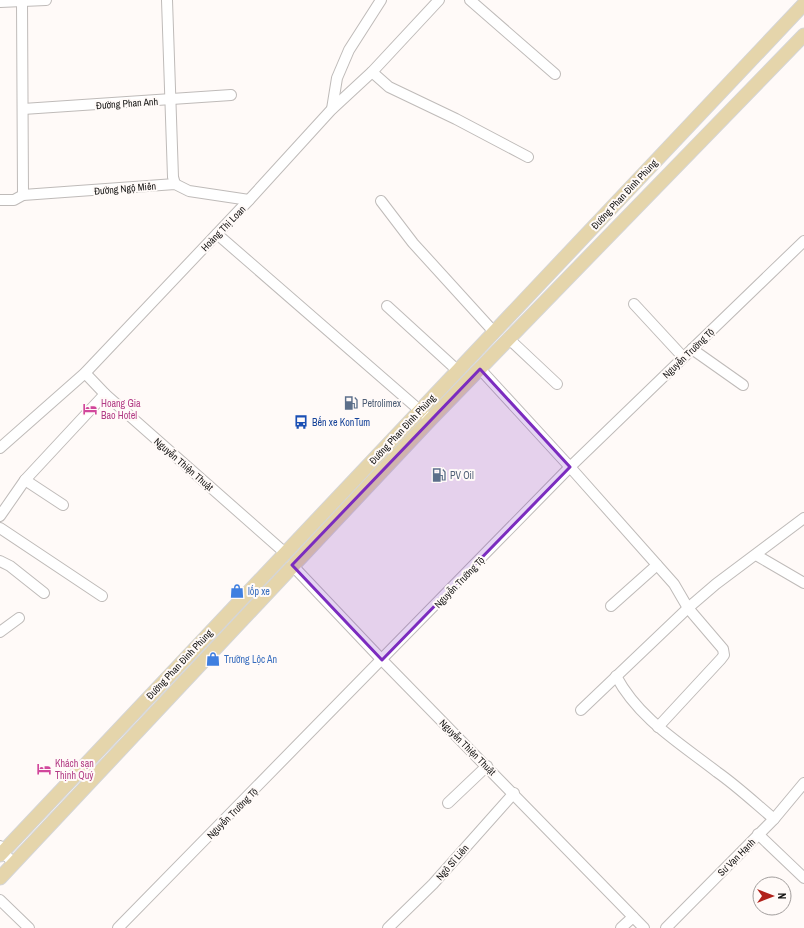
<svg xmlns="http://www.w3.org/2000/svg" width="804" height="928" viewBox="0 0 804 928" font-family="'Archivo Narrow',sans-serif">
<style>
.lines{fill:none;stroke-linecap:round;stroke-linejoin:round}
.minor-casing{stroke:#bfbbb9;stroke-width:12}
.major-casing{stroke:#d5d5d5;stroke-width:15}
.minor{stroke:#fff;stroke-width:10}
.major{stroke:#e5d5ab;stroke-width:13}
.marked{fill:#7b2cbf;fill-opacity:0.2;stroke:#7b2cbf;stroke-width:3;stroke-linejoin:round}
.labels{text-anchor:middle;stroke-width:4;stroke-linejoin:round;paint-order:stroke}
.street-label{font-size:10px;fill:#161514;stroke:#fffaf8}
.hotel-label{font-size:10px;fill:#b23c85;stroke:#fffaf8;text-anchor:start}
.service-label{font-size:10px;fill:#4e5e75;stroke:#fffaf8;text-anchor:start}
.transit-label{font-size:10px;fill:#164399;stroke:#fffaf8;text-anchor:start}
.shop-label{font-size:10px;fill:#366cbe;stroke:#fffaf8;text-anchor:start}
</style>
<rect width="100%" height="100%" fill="#fffaf8"/>
<g class="lines">
<defs>
<g id="minor">
<polyline points="167,0 173,177 175,184"/>
<polyline points="470,0 555,74"/>
<polyline points="0,2 46,0"/>
<polyline points="22,2 23,195"/>
<polyline points="372,72 389,87 456,119 528,157"/>
<polyline points="23,109 231,95"/>
<polyline points="332,109 337,78 349,50 381,0"/>
<polyline points="0,200 14,200 23,195 175,184 189,191 249,200"/>
<polyline points="381,201 413,243 494,332"/>
<polyline points="217,234 424,414"/>
<polyline points="634,304 683,357"/>
<polyline points="387,306 457,370"/>
<polyline points="508,338 557,384"/>
<polyline points="692,349 743,385"/>
<polyline points="480,369 570,467 674,584 688,608 723,649 724,655 721,659 658,727"/>
<polyline points="85,373 105,394 284,552"/>
<polyline points="0,448 85,373 249,200 332,109 372,72 439,0"/>
<polyline points="25,480 63,505"/>
<polyline points="0,516 25,480 105,394"/>
<polyline points="0,528 102,596"/>
<polyline points="756,555 804,583"/>
<polyline points="0,561 10,566 44,593"/>
<polyline points="292,565 382,660 644,928"/>
<polyline points="611,606 657,565"/>
<polyline points="0,632 19,618"/>
<path d="M616,676C639,719 680,743 717,772C737,786 755,803 774,819"/>
<polyline points="581,710 688,608 716,584 804,518"/>
<polyline points="448,803 487,766"/>
<polyline points="758,834 804,878"/>
<polyline points="0,846 2,852 14,863"/>
<polyline points="0,900 29,928"/>
<polyline points="118,928 570,467 804,241"/>
<polyline points="388,928 433,884 514,793"/>
<polyline points="621,928 633,917"/>
<polyline points="666,928 774,819 804,783"/>
</g>
<g id="major">
<polyline points="0,855 804,4"/>
<polyline points="0,878 430,420 804,35"/>
</g>
</defs>
<use href="#minor" class="minor-casing"/>
<use href="#major" class="major-casing"/>
<use href="#minor" class="minor"/>
<use href="#major" class="major"/>
</g>
<path class="marked" d="M480,369L570,467L382,660L292,565Z"/>
<defs>
<symbol id="fuel-bare" viewBox="-9 -9 18 18"><path d="M-5.5-6h7V0h2V4h1.3V-2.5L3-4.5l.8-.8L6-3V5H2.5V1h-1V6h-7ZM-4.2-4.7v3.2H.2V-4.7Z" fill="#5c6f8a" stroke="#fffaf8" stroke-width="2.5" paint-order="stroke"/></symbol>
<symbol id="hotel-bare" viewBox="-9 -9 18 18"><path d="M-6-4.5h1.5V1H6V5H4.5V3h-9V5H-6ZM-4 0a1.8 1.8 0 1 1 3.6 0ZM.5 0V-2.5h3Q6-2.5 6 0Z" fill="#d1479c" stroke="#fffaf8" stroke-width="2.5" paint-order="stroke"/></symbol>
<symbol id="bus-bare" viewBox="-9 -9 18 18"><path d="M-5-6H5V4H4V6H2V4H-2V6H-4V4H-5ZM-3.5-4V0h7V-4ZM-3.5 1.2v1.5H-2V1.2ZM2 1.2v1.5H3.5V1.2Z" fill="#1a4fb4" stroke="#fffaf8" stroke-width="2.5" paint-order="stroke"/></symbol>
<symbol id="shop-bare" viewBox="-9 -9 18 18"><path d="M-5-2.5h2.3a2.7 3.5 0 0 1 5.4 0H5L5.5 6h-11ZM-1.5-2.5h3a1.5 2.3 0 0 0-3 0Z" fill="#3f7fe0" stroke="#fffaf8" stroke-width="2.5" paint-order="stroke"/></symbol>
</defs>
<g fill-rule="evenodd">
<use href="#fuel-bare" x="341" y="393" width="20" height="20"/>
<use href="#hotel-bare" x="80" y="399" width="20" height="20"/>
<use href="#bus-bare" x="291" y="412" width="20" height="20"/>
<use href="#fuel-bare" x="429" y="465" width="20" height="20"/>
<use href="#shop-bare" x="227" y="581" width="20" height="20"/>
<use href="#shop-bare" x="203" y="649" width="20" height="20"/>
<use href="#hotel-bare" x="34" y="759" width="20" height="20"/>
</g>
<g class="labels">
<g class="street-label">
<text transform="translate(127 103) rotate(-4)" y="4">Đường Phan Anh</text>
<text transform="translate(125 188) rotate(-5)" y="4">Đường Ngộ Miên</text>
<text transform="translate(624 194) rotate(-47)" y="4">Đường Phan Đình Phùng</text>
<text transform="translate(223 228) rotate(-46)" y="4">Hoàng Thị Loan</text>
<text transform="translate(688 353) rotate(-44)" y="4">Nguyễn Trường Tộ</text>
<text transform="translate(402 429) rotate(-47)" y="4">Đường Phan Đình Phùng</text>
<text transform="translate(184 464) rotate(41)" y="4">Nguyễn Thiện Thuật</text>
<text transform="translate(459 582) rotate(-46)" y="4">Nguyễn Trường Tộ</text>
<text transform="translate(179 664) rotate(-47)" y="4">Đường Phan Đình Phùng</text>
<text transform="translate(468 747) rotate(45)" y="4">Nguyễn Thiện Thuật</text>
<text transform="translate(232 813) rotate(-45)" y="4">Nguyễn Trường Tộ</text>
<text transform="translate(736 857) rotate(-45)" y="4">Sư Vạn Hạnh</text>
<text transform="translate(452 862) rotate(-49)" y="4">Ngô Sĩ Liên</text>
</g>
<g class="hotel-label">
<text x="101" y="407">Hoang Gia<tspan x="101" dy="12">Bao Hotel</tspan></text>
<text x="55" y="767">Khách sạn<tspan x="55" dy="12">Thịnh Quý</tspan></text>
</g>
<g class="service-label">
<text x="362" y="407">Petrolimex</text>
<text x="450" y="479">PV Oil</text>
</g>
<g class="transit-label">
<text x="312" y="426">Bến xe KonTum</text>
</g>
<g class="shop-label">
<text x="248" y="595">lốp xe</text>
<text x="224" y="663">Trường Lộc An</text>
</g>
</g>
<g transform="translate(772 896) rotate(90)"><circle r="19" fill="#fffaf8" stroke="#a29e9d"/>
<path d="M0-3L7 15L0 10L-7 15Z" fill="#b1211a"/>
<text y="-6" font-size="11" font-weight="bold" text-anchor="middle" fill="#161514">N</text>
</g>
</svg>
